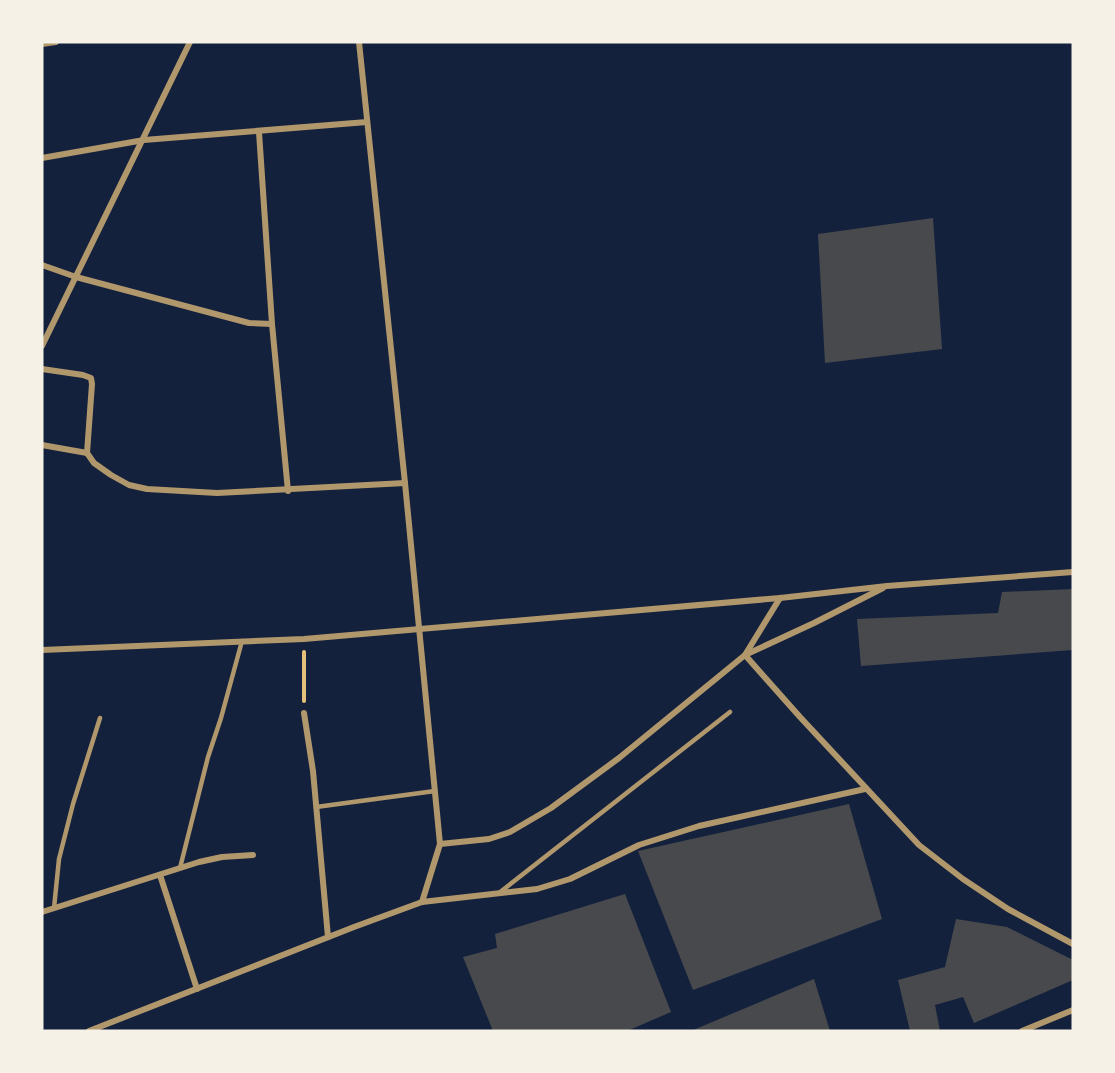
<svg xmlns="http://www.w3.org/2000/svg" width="1115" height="1073" viewBox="0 0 1115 1073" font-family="Quicksand,sans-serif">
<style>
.building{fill:#48494c}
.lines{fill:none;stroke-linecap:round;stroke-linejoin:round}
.path{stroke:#e5c07b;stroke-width:4}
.service{stroke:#b1986c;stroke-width:4.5}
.minor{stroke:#b1986c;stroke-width:6}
</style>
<rect width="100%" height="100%" fill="#14213d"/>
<g class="building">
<polygon points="933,218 942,349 825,363 818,234"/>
<polygon points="1073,589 1073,650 861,666 857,619 998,613 1002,592"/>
<polygon points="849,804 882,919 693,990 638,851"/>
<polygon points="625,894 671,1012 627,1031 493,1031 463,957 497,948 495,934"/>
<polygon points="956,919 1007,927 1073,960 1073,980 974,1023 963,997 935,1005 940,1031 910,1031 898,980 945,967"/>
<polygon points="814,979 830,1031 691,1031"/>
</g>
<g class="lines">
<polyline class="path" points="304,652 304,701"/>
<g class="service">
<polyline points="316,807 435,791"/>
<polyline points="180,868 208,757 221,718 242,641"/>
<polyline points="499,893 730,712"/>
<polyline points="54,908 59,859 73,804 100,718"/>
</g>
<g class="minor">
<polyline points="359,42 405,483 440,844 422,902"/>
<polyline points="42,44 56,42"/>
<polyline points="259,132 272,324 288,491"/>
<polyline points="42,158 144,140 367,122"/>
<polyline points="42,265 76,277 249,323 272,324"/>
<polyline points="42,346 190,42"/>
<polyline points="42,369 83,375 91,378 92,384 87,453 94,463 111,475 129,485 147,489 217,493 405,483"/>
<polyline points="42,445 87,453"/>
<polyline points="883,588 814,623 745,655 800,717 919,845 963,879 1008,909 1073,944"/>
<polyline points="42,650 304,639 780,598 887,586 1073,572"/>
<polyline points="304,713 313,771 328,937"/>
<polyline points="440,844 489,839 510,832 551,808 619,758 745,655 780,598"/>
<polyline points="160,875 197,989"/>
<polyline points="42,912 199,862 222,857 253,855"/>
<polyline points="89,1031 354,927 422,902 537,889 570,879 639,845 699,826 865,789"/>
<polyline points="1022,1031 1073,1010"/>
</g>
</g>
<rect width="1115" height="1073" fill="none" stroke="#f6f1e7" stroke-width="87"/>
</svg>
